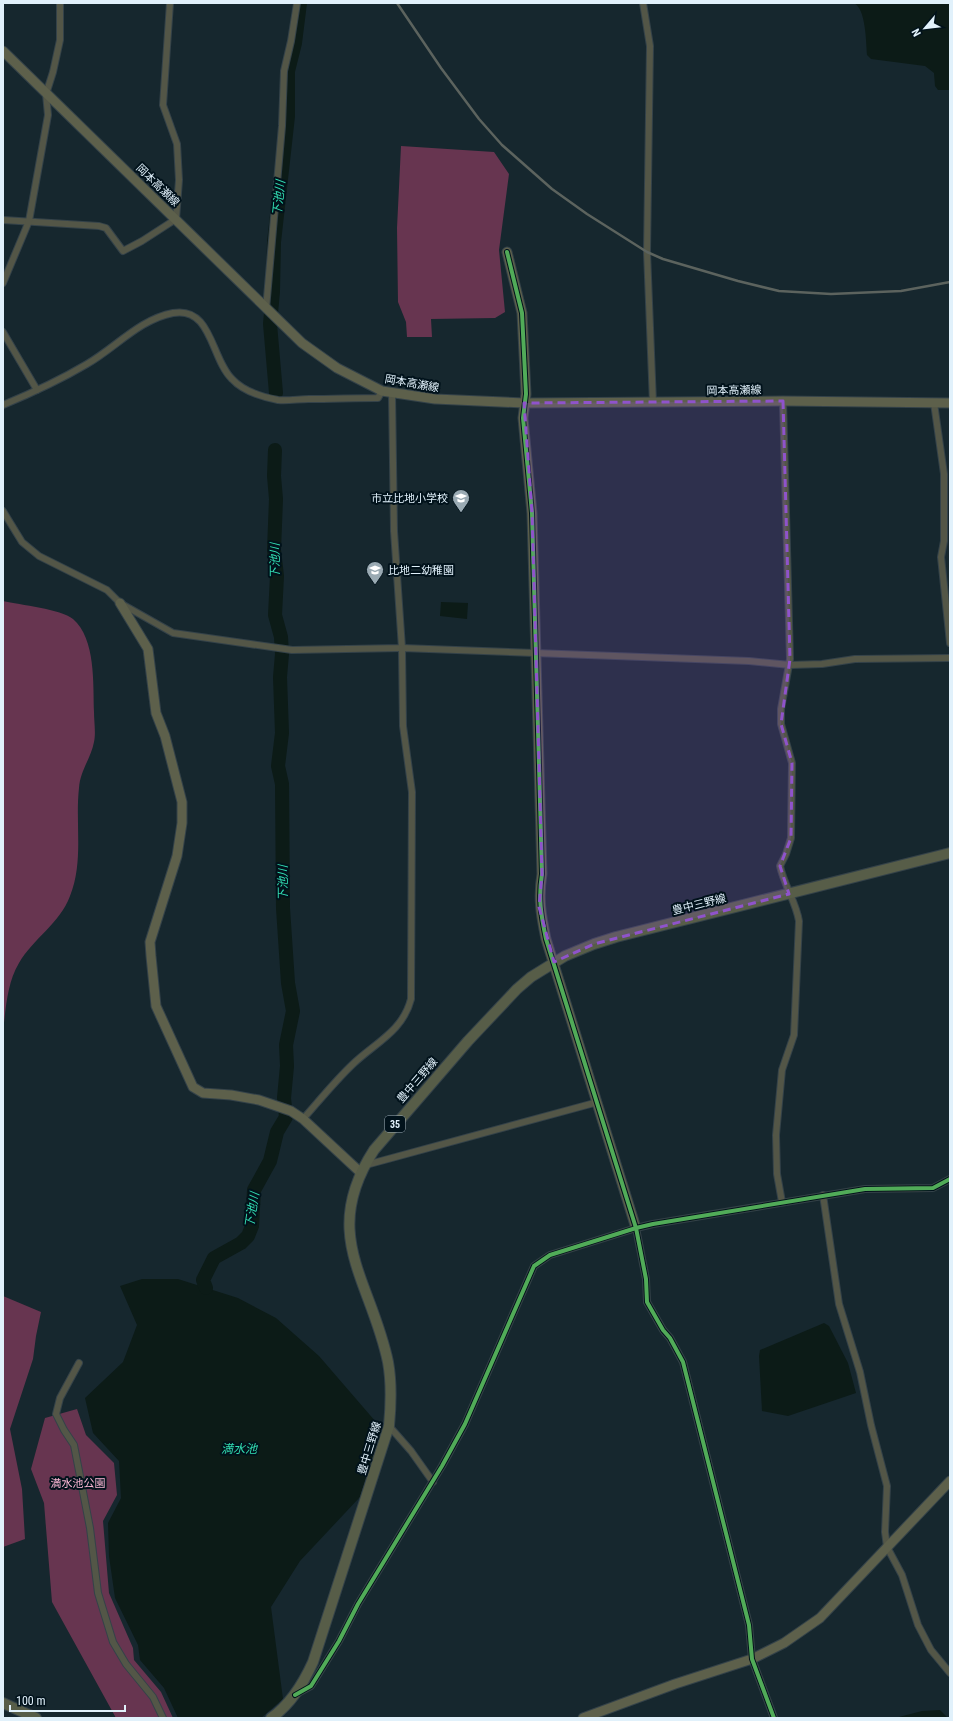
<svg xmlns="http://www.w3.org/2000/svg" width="953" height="1721" viewBox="0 0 953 1721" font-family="'Roboto Condensed','Noto Sans JP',sans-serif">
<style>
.green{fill:#673550}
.water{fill:#0c1b17}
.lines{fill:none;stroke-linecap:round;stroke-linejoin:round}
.river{stroke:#0c1b17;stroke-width:14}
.street-casing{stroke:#344249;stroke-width:8}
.secondary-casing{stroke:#344249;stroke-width:11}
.primary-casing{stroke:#344249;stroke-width:12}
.street{stroke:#535647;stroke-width:6}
.secondary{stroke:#5d604b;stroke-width:9}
.primary{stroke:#575d48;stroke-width:10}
.rail{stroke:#5c635e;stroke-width:2.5}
.cycleway-casing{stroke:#01121b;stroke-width:6}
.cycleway{stroke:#51ab58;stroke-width:4}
.marked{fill:#8f53cb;fill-opacity:0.2;stroke:#8f53cb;stroke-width:3;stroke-dasharray:8 5;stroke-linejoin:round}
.labels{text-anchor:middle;stroke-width:4;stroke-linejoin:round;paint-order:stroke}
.shield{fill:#01121b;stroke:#9eaeb8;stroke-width:1}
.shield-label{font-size:10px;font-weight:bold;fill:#e1f1fb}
.street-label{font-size:11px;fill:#e1f1fb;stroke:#01121b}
.poi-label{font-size:11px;fill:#e1f1fb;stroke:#01121b;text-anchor:end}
.park-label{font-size:11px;fill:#fbb6d4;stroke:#01121b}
.water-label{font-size:12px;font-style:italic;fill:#32deb3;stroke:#01121b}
</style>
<rect width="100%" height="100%" fill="#16272e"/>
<g class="green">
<polygon points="401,146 494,152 509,174 499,250 505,312 495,318 431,319 432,337 407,337 406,322 398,302 397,228"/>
<path d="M3,601C20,605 61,609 73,619C96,639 93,684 94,712C94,721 96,733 94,742C91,758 80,771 79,788C75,824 84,861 70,896C60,923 33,939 19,963C7,983 6,1008 3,1031Z"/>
<polygon points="3,1296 41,1312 36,1336 33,1359 10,1429 22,1489 25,1539 3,1547"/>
<polygon points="77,1409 86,1435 114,1463 117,1495 103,1521 109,1593 133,1648 134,1660 161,1692 173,1718 116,1718 52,1602 44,1503 31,1469 45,1418"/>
</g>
<g class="water">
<path d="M854,3H950V90H938L935,86L934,73L925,66L871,59L867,55C866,42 866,9 854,3Z"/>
<polygon points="441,602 468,603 467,619 440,616"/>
<polygon points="142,1279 178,1279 238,1298 276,1318 319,1356 382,1429 360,1497 300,1561 271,1607 283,1699 261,1718 178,1718 164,1688 140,1660 138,1645 115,1598 109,1556 108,1523 121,1498 119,1461 93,1433 85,1398 123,1362 137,1325 120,1286"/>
<polygon points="824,1323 829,1326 848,1363 856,1393 788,1416 762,1411 759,1356 760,1350"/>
<polygon points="940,1710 948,1718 895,1718 922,1711"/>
</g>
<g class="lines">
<g class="river">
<polyline points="276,393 270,324 273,291 274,242 288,116 288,71 295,43 300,3"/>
<polyline points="206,1288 203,1280 214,1258 241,1243 248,1236 252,1226 254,1190 270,1161 277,1132 286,1117 284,1098 287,1066 286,1045 293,1011 288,983 283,908 282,784 278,766 282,733 280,677 282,654 281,637 275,615 277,576 274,550 276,499 274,476 275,450"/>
</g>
<defs>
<g id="street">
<polyline points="643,3 650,46 647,252 653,403"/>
<polyline points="3,220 99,226 106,228 123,251 142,241 176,219 179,180 177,144 163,105 170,3"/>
<polyline points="3,283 29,221 48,115 46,94 53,72 60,40 60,3"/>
<polyline points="266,309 282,126 284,71 291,41 297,3"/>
<polyline points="3,332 37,390"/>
<polyline points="934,403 944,474 944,541 941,557 950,643"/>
<path d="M3,405C32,393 60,380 87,364C115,348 140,319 173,313C212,306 211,359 232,379C243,391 262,397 278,400C288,401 299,399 309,399C332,399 355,398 378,398L382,391"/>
<polyline points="3,511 22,542 39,556 107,590 120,603 173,633 292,650 402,648 394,531 392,393"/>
<path d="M303,1119C319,1101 335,1081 353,1064C375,1043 403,1031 411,999L412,792L403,726L402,648L749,661L790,665L822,664L855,659L950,658"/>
<polyline points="366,1165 598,1102"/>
<polyline points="823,1195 839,1304 860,1372 871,1425 887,1486 885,1532 887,1547 902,1575 918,1625 931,1650 950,1673"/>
<path d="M782,1202L777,1174L776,1135L782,1070L794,1035L799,921C796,902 784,885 780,866L786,854L791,838L792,763L781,724V709L790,659L783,401"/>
<polyline points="636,1228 646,1279 647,1302 663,1330 670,1338 683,1362 749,1625 752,1659 774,1718"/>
<polyline points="79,1363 60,1398 56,1414 64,1430 74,1445 90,1528 98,1593 113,1642 126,1664 153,1697 163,1718"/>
<polyline points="389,1426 411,1451 433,1482"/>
<polyline points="298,1693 311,1686 339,1641 358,1604 442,1466 465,1424 534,1266 550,1255 636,1228 653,1224 865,1189 933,1188 950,1179"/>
</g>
<g id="secondary">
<polyline points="3,51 302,343 337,368 382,391 435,399 524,403 783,401 950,403"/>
<path d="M507,252L522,313L526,394L523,418L532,513L542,874C538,898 541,915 546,939L636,1228"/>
<polyline points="120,603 148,649 156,713 165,736 182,802 182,823 177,856 150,942 151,956 156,1006 193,1087 203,1093 231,1095 259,1100 291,1111 303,1119 360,1172"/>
<polyline points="583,1718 675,1684 752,1659 784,1643 820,1618 950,1481"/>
</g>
<g id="primary">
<polyline points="3,1703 36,1718"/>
<path d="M271,1718C291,1704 303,1684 313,1662L389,1426C391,1405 392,1384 388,1362C371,1280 319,1235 374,1150L468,1041L517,989L531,977L565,956L594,944L616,937L950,853"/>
</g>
</defs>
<use href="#street" class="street-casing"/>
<use href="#secondary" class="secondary-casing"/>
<use href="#primary" class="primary-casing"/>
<use href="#street" class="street"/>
<use href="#secondary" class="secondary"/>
<use href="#primary" class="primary"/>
<polyline class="rail" points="397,3 441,68 479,119 502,145 552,189 587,214 647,252 663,259 738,281 779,291 831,294 901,291 950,282"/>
<defs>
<g id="cycleway">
<path d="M507,252L522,313L526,394L523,418L532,513L542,874C538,898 541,915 546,939L636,1228L646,1279L647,1302L663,1330L670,1338L683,1362L749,1625L752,1659L774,1718"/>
<polyline points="295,1695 311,1686 339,1641 358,1604 442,1466 465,1424 534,1266 550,1255 636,1228 653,1224 865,1189 933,1188 950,1179"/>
</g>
</defs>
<use href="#cycleway" class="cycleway-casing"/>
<use href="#cycleway" class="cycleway"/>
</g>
<path class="marked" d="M783,401L790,659L781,724L792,763L791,838L780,866L789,894L594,944L554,962L539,907L542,874L532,513L524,403Z"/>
<defs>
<symbol id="school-pin" viewBox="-11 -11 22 30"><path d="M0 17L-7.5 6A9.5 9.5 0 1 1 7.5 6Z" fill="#9aaab3" stroke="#01121b"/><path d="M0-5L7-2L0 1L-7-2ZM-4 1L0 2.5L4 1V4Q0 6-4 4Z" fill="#fff"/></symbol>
</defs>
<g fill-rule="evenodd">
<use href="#school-pin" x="451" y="488" width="20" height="27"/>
<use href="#school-pin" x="365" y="560" width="20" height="27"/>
</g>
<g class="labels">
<rect class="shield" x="385" y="1116" width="20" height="16" rx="3"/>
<g class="shield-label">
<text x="395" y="1128">35</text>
</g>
<g class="street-label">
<text transform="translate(158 185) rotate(44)" y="4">岡本高瀬線</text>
<text transform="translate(412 383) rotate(10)" y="4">岡本高瀬線</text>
<text transform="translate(734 390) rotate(-1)" y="4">岡本高瀬線</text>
<text transform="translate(699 904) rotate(-14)" y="4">豊中三野線</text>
<text transform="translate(417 1080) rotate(-49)" y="4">豊中三野線</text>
<text transform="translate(369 1448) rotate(-73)" y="4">豊中三野線</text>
</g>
<g class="poi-label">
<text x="448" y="502">市立比地小学校</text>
<text x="388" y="574" text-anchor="start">比地二幼稚園</text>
</g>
<g class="park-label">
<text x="78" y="1487">満水池公園</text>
</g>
<g class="water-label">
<text transform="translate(279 198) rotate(-84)" y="4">下池川</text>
<text transform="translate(275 561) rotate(-90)" y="4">下池川</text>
<text transform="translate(283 883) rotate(-90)" y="4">下池川</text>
<text transform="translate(252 1210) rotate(-81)" y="4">下池川</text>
<text x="239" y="1453">満水池</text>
</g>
</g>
<rect width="953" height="1721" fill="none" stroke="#e1f1fb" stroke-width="8"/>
<g transform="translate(925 28) rotate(242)" stroke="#01121b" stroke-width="3" paint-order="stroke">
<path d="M0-3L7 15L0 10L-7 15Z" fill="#e1f1fb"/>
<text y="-6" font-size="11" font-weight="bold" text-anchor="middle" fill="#e1f1fb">N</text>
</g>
<path d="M10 1705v6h115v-6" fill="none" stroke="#e1f1fb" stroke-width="2"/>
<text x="16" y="1705" font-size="12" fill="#e1f1fb" stroke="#01121b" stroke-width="3" paint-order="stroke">100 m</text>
</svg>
